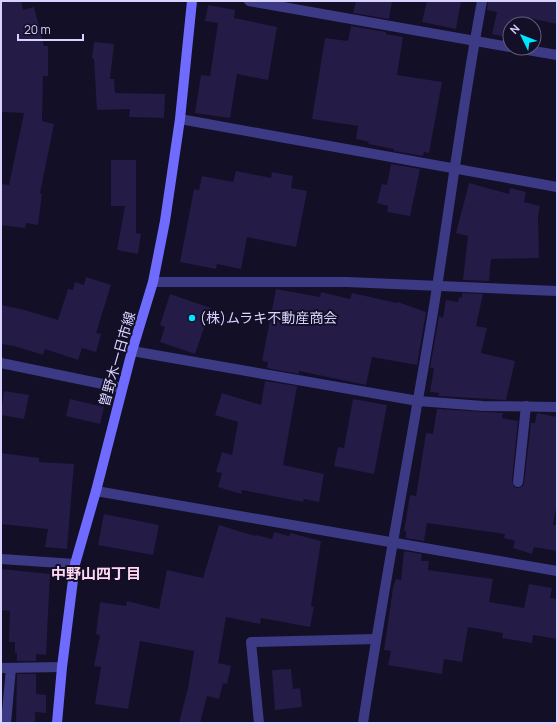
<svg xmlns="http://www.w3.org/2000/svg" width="558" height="724" viewBox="0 0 558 724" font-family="Manrope,'Noto Sans JP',sans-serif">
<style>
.building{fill:#241b47}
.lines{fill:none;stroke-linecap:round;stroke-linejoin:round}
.minor{stroke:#3d3a85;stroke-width:10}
.secondary{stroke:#6f6bff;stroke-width:10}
.poi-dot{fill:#00e5ff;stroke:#130f26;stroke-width:1.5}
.labels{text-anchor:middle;stroke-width:4;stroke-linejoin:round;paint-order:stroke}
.poi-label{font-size:14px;fill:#d9d4ff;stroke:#130f26;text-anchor:start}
.street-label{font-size:14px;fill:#d9d4ff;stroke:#130f26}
.neighbourhood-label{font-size:15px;font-weight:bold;fill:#ffd6f0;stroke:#130f26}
</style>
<rect width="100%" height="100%" fill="#130f26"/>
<g class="building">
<polygon points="1,1 21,1 23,10 34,7 44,46 48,46 48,76 43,76 42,121 54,124 40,193 42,194 38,225 26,223 25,228 1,225 1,184 9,185 24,113 1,112"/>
<polygon points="356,1 392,1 389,19 353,13"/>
<polygon points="427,1 461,1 456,29 422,22"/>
<polygon points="488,1 557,1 557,24 524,17 523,24 510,24 510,38 492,34 497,12 487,10"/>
<polygon points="208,5 235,10 234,18 277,27 268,80 237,74 230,118 195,113 201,75 210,76 218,23 205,21"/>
<polygon points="351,26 386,32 386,34 403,37 397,75 442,82 429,153 424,152 423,156 394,151 394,149 368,144 369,142 356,139 358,126 312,119 325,38 348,41"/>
<polygon points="94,42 114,44 110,79 114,79 115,93 165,94 164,118 129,117 130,109 97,110 94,59 92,58"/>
<polygon points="111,160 136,160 136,233 141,234 138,254 117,250 125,206 111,206"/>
<polygon points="391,164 420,169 410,216 387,212 388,206 377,203 382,184 387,185"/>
<polygon points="236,171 271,178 272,172 293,176 291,188 307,191 296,247 247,237 241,269 217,264 216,269 180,262 194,189 199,190 202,176 233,182"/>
<polygon points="469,183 509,194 510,188 526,192 524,202 540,206 538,216 539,258 491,259 489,281 463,280 468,236 456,233"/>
<polygon points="86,277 111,285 96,333 101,334 96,352 82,348 78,360 45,349 43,355 14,346 1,344 1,305 21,309 58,320 68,289 73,290 75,282 84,285"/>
<polygon points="276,289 320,297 321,292 350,299 352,293 397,303 398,302 426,312 417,365 372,357 366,385 299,371 299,374 267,368 268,362 262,361"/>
<polygon points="462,293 483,294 476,326 487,328 481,353 515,361 506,400 438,396 439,393 430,392 434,368 430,368 439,316 443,318 446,300 458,302 459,297 462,298"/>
<polygon points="170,294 211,308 195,354 160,342 165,327 160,325"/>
<polygon points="265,381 297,386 283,465 324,474 319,502 304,499 303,502 242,490 241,494 218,487 222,473 216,472 222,452 232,455 238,422 215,415 222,393 261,405"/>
<polygon points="4,391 29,395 24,419 1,415"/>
<polygon points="70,399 104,407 100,424 66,416"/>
<polygon points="353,399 387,405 374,474 334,466 338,447 344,448"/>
<polygon points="437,409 503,413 502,418 518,421 512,481 514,487 518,488 523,486 524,483 531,423 535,423 537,413 557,417 557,502 553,525 557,525 557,551 534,547 532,554 513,548 515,541 504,538 505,534 427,523 424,541 406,538 406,531 404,531 410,495 416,496 426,433 433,434"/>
<polygon points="1,453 39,458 39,462 74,464 67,549 45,547 48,529 1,524"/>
<polygon points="104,514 159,525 153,555 98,545"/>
<polygon points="219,525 255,536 256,535 272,539 274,532 289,536 290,533 321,541 311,606 314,607 310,627 261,618 260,624 226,617 218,663 231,666 227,684 223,683 219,699 207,696 200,723 179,723 188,688 194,651 140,641 128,709 95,704 101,667 94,666 100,635 96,634 100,602 126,606 127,601 159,609 167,570 203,578"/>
<polygon points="404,551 422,554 421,561 429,561 428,570 493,579 489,602 524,608 529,584 552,588 550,598 557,599 557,639 533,635 532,643 502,638 503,633 468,627 462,662 444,659 442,674 388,665 391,651 384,650 393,588 396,579 401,580"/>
<polygon points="1,569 50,574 46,655 36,654 36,661 17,661 17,653 15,653 15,642 9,642 10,611 1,610"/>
<polygon points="291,669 293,689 300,688 302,707 275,710 272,670"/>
<polygon points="17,674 36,674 36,694 46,695 46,713 35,712 35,722 16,722"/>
</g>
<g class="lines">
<g class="minor">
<polyline points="249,1 510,47"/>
<polyline points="516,48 557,55"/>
<polyline points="180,119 557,187"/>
<polyline points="153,282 347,282 557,291"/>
<polyline points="132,351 418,401 483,406 557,407"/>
<polyline points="1,363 122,388"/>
<polyline points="518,482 526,406"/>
<polyline points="96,491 557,571"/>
<polyline points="1,559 75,564"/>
<polyline points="1,668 62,667"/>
<polyline points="6,723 11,668"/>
<polyline points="259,723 251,642 376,639"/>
<path d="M363,723C384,584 411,445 434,306C450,205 463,102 482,1"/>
</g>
<polyline class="secondary" points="57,723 62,667 75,564 96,491 132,351 153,282 165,221 180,119 192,1"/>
</g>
<circle class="poi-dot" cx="192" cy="318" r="4"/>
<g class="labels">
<g class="poi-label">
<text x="200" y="323">(株)ムラキ不動産商会</text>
</g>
<g class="street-label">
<text transform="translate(117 359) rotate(-74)" y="5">曽野木一日市線</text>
</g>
<g class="neighbourhood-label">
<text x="96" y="579">中野山四丁目</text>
</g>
</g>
<rect width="558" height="724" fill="none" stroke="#d9d4ff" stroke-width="4"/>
<g transform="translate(522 36) rotate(313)"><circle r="19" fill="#130f26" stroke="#625e7d"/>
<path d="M0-3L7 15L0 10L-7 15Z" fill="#00e5ff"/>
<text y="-6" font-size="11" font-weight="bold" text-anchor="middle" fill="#d9d4ff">N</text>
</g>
<path d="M18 34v6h65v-6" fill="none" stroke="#d9d4ff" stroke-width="2"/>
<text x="24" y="34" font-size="12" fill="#d9d4ff" stroke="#130f26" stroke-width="3" paint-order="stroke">20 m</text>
</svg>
